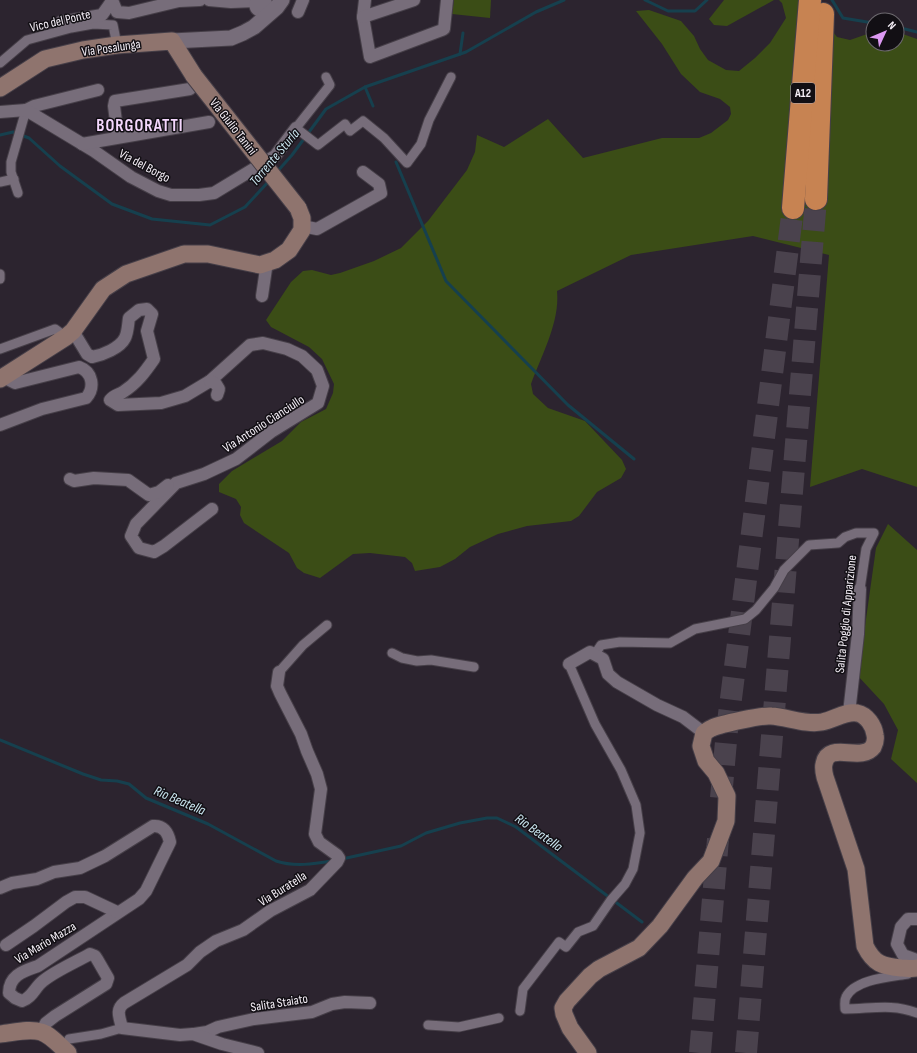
<svg xmlns="http://www.w3.org/2000/svg" width="917" height="1053" viewBox="0 0 917 1053" font-family="'Sofia Sans Condensed',sans-serif">
<style>
.green{fill:#3b4d16}
.lines{fill:none;stroke-linecap:round;stroke-linejoin:round}
.stream{stroke:#16404e;stroke-width:3}
.motorway-tunnel{stroke:#4a424d;stroke-width:22;stroke-dasharray:22 11;stroke-linecap:butt}
.pedestrian-casing{stroke:#463f48;stroke-width:11}
.minor-casing{stroke:#463f48;stroke-width:14}
.tertiary-casing{stroke:#463f48;stroke-width:17}
.secondary-casing{stroke:#463f48;stroke-width:19}
.motorway-casing{stroke:#463f48;stroke-width:24}
.pedestrian{stroke:#776d7a;stroke-width:9}
.minor{stroke:#776d7a;stroke-width:12}
.tertiary{stroke:#776d7a;stroke-width:15}
.secondary{stroke:#8f746e;stroke-width:17}
.motorway{stroke:#c78352;stroke-width:22}
.secondary-bridge-casing{stroke:#463f48;stroke-width:19;stroke-linecap:butt}
.secondary-bridge{stroke:#8f746e;stroke-width:17}
.labels{text-anchor:middle;stroke-width:3;stroke-linejoin:round;paint-order:stroke}
.shield{fill:#120f14;stroke:#b1acb3;stroke-width:1}
.shield-label{font-size:12px;font-weight:bold;fill:#f5eff7}
.street-label{font-size:13px;fill:#f5eff7;stroke:#120f14}
.water-label{font-size:14px;font-style:italic;fill:#cbe6f0;stroke:#120f14}
.district-label{font-size:17px;font-weight:bold;letter-spacing:1px;fill:#f4d7fd;stroke:#120f14}
</style>
<rect width="100%" height="100%" fill="#2c242f"/>
<g class="green">
<polygon points="454,0 491,0 490,18 452,14"/>
<polygon points="724,0 774,0 727,26 714,25 709,19"/>
<path d="M779,0H808L837,37L850,40L873,32V44H897V32L917,39V487L862,469L810,487L829,255L753,236L631,255L557,291C560,322 542,354 531,384L533,394L548,408L585,421L622,460L626,469L621,478L597,492L579,516L571,521L527,526L498,534L470,547L455,559L440,567L415,571L412,563L405,557L370,553L353,554L320,578L304,573L297,568L289,553L244,523L240,515L241,507L236,499L219,492V484L232,471L282,441L301,422L326,409L333,393L334,384L322,359L309,347L271,327L266,320L291,282L303,271L312,270L331,275L340,273L374,261L401,248L428,221L467,170L475,152L477,135L504,147L548,119L583,158L662,138H699L711,133L728,120L731,114L730,107L720,99L700,92L681,74L662,44L636,11L649,10L681,21L694,36L700,49L708,60L726,70L739,71L755,58L770,43L786,18L782,3Z"/>
<polygon points="888,524 917,550 917,783 891,759 898,730 884,704 858,676 876,548"/>
</g>
<g class="lines">
<g class="stream">
<polyline points="645,0 668,11 695,11 707,0"/>
<polyline points="832,0 843,18 873,23"/>
<polyline points="897,27 917,32"/>
<polyline points="460,54 463,33"/>
<polyline points="365,87 373,106"/>
<polyline points="0,135 13,132 29,138 60,166 112,204 152,219 210,225 245,207 270,180"/>
<polyline points="396,162 446,281 568,405 634,459"/>
<polyline points="276,173 292,155 326,109 365,87 466,52 536,12 564,0"/>
<path d="M0,740L83,774L101,780L117,781L129,784L146,798L208,824L276,861C294,867 314,864 332,861"/>
<polyline points="342,859 401,846 426,833 460,823 487,818 497,818 516,827 642,922"/>
</g>
<g class="motorway-tunnel">
<polyline points="721,798 727,730 793,208"/>
<polyline points="700,1053 718,839"/>
<polyline points="746,1053 816,199"/>
</g>
<defs>
<g id="pedestrian">
<polyline points="0,63 27,40 71,28 93,24 113,25 117,45"/>
<polyline points="326,77 330,85 296,128 318,145 345,124 350,131 363,121 384,138 407,163 421,144 429,120 451,77"/>
<polyline points="0,182 14,179"/>
<polyline points="18,193 11,172 11,162 26,110"/>
<polyline points="0,274 0,279"/>
<polyline points="0,349 55,329 66,337"/>
<polyline points="392,653 402,658 417,661 431,660 474,667"/>
<polyline points="595,654 601,645 620,642 670,643 695,629 745,619 756,610 774,588 784,570 809,545 838,543 845,537 856,533 874,533 866,549 860,589"/>
<polyline points="279,672 303,645 327,625"/>
<path d="M908,974C890,977 855,979 846,997C844,1001 845,1005 845,1009C870,1009 892,1003 917,1013"/>
<polyline points="520,1011 523,989 559,942 566,947 578,932 593,926 611,900 625,884 633,869 640,833 636,805 621,770 595,724 569,664"/>
<polyline points="428,1025 459,1027 499,1018"/>
<polyline points="69,1039 101,1034 122,1028"/>
</g>
<g id="minor">
<polyline points="112,0 117,12 129,13 179,1 200,0"/>
<polyline points="209,0 231,2 256,1"/>
<path d="M257,0C251,9 263,16 267,6L265,0"/>
<polyline points="365,0 363,17 370,57 442,30 444,29 447,0"/>
<polyline points="298,12 303,0"/>
<polyline points="363,17 414,0"/>
<polyline points="61,22 102,15 112,1"/>
<polyline points="26,110 34,106 98,90"/>
<polyline points="0,112 26,110 94,151 131,177 158,191 171,195 199,195 214,193 275,156 296,128"/>
<polyline points="118,137 114,106 115,101 190,89"/>
<polyline points="82,144 209,122"/>
<polyline points="302,226 317,229 381,193 379,184 363,172"/>
<polyline points="262,296 267,262"/>
<path d="M73,331L87,354L92,357C103,355 120,348 125,338C128,332 128,324 129,318L139,310L147,309L152,314L147,331L154,359C145,372 137,383 123,392C118,395 114,395 110,400L118,405L161,403L185,396L210,381L250,345L263,343L287,349L302,356L317,370L323,386L318,403L271,432L236,459L204,474L176,483L136,524L131,536L139,548L154,552L164,546L212,509"/>
<polyline points="210,381 216,384 219,389 217,395"/>
<path d="M0,425L42,409L86,398C95,388 93,372 79,367L15,383L3,377"/>
<polyline points="70,479 74,481 94,478 128,480 149,495 159,492 168,485"/>
<polyline points="569,664 590,652 603,659 608,674 617,682 657,705 683,717 704,733"/>
<polyline points="849,713 858,634 860,589"/>
<path d="M0,888L12,883L37,879L54,872L80,868L105,856L153,826C163,825 168,832 170,842L146,891L139,899L38,966C24,971 9,975 9,993L15,998L22,1001C32,998 35,987 43,981C55,971 76,962 90,954L95,956L97,959L108,978L106,984L55,1016L46,1023L41,1032"/>
<polyline points="917,919 908,919 901,927 897,944 903,955 917,960"/>
<polyline points="6,945 34,926 66,902 75,897 85,897 117,912"/>
<polyline points="194,1034 207,1032 218,1027 254,1019 312,1012 332,1004 345,1002 370,1003"/>
<path d="M258,1053L222,1044L193,1034L180,1035L122,1028C120,1018 115,1010 124,1003L187,965L200,952L216,941L243,930L270,911L310,890L337,862L339,858L337,855L319,842L315,834L321,789L317,774L307,751L301,734L280,693L277,686L279,672"/>
</g>
<polyline id="tertiary" points="172,41 231,38 243,33 254,27 277,7 282,0"/>
<g id="secondary">
<polyline points="0,88 45,59 83,50 117,45 172,41 194,76"/>
<polyline points="0,379 66,337 73,331 103,289 126,274 184,254 208,254 260,265 275,260 289,250 302,230 302,218 298,208"/>
<path d="M0,1034C12,1033 29,1028 41,1032C51,1035 60,1046 68,1053"/>
<path d="M588,1053L570,1028L564,1014L563,1008L567,1001L590,976L599,969L639,948L660,926L695,878L711,861L726,821L727,796L716,773L706,761L701,746L704,733C707,731 709,729 712,728C721,724 762,715 771,716C787,717 806,725 822,722C834,720 845,711 857,713C867,715 874,726 875,735C876,739 875,743 873,747C861,763 828,740 824,764C823,768 824,773 825,777L856,869L865,946C874,964 882,966 901,968C906,968 912,969 917,968"/>
</g>
<g id="motorway">
<polyline points="816,199 823,14"/>
<polyline points="793,208 810,0"/>
</g>
</defs>
<use href="#pedestrian" class="pedestrian-casing"/>
<use href="#minor" class="minor-casing"/>
<use href="#tertiary" class="tertiary-casing"/>
<use href="#secondary" class="secondary-casing"/>
<use href="#motorway" class="motorway-casing"/>
<use href="#pedestrian" class="pedestrian"/>
<use href="#minor" class="minor"/>
<use href="#tertiary" class="tertiary"/>
<use href="#secondary" class="secondary"/>
<use href="#motorway" class="motorway"/>
<defs>
<polyline id="secondary-bridge" points="194,76 298,208"/>
</defs>
<use href="#secondary-bridge" class="secondary-bridge-casing"/>
<use href="#secondary-bridge" class="secondary-bridge"/>
</g>
<g class="labels">
<rect class="shield" x="791" y="83" width="24" height="20" rx="3"/>
<g class="shield-label">
<text x="803" y="97">A12</text>
</g>
<g class="street-label">
<text transform="translate(60 20) rotate(-13)" y="5">Vico del Ponte</text>
<text transform="translate(111 47) rotate(-8)" y="5">Via Posalunga</text>
<text transform="translate(234 126) rotate(52)" y="5">Via Giulio Tanini</text>
<text transform="translate(145 165) rotate(28)" y="5">Via del Borgo</text>
<text transform="translate(263 423) rotate(-33)" y="5">Via Antonio Cianciullo</text>
<text transform="translate(845 614) rotate(-84)" y="5">Salita Poggio di Apparizione</text>
<text transform="translate(282 888) rotate(-32)" y="5">Via Buratella</text>
<text transform="translate(45 942) rotate(-31)" y="5">Via Mario Mazza</text>
<text transform="translate(279 1002) rotate(-9)" y="5">Salita Staiato</text>
</g>
<g class="water-label">
<text transform="translate(274 157) rotate(-50)" y="5">Torrente Sturla</text>
<text transform="translate(180 800) rotate(23)" y="5">Rio Beatella</text>
<text transform="translate(539 832) rotate(35)" y="5">Rio Beatella</text>
</g>
<g class="district-label">
<text x="140" y="131">BORGORATTI</text>
</g>
</g>
<g transform="translate(885 32) rotate(46)"><circle r="19" fill="#120f14" stroke="#6d696f"/>
<path d="M0-3L7 15L0 10L-7 15Z" fill="#dd99f3"/>
<text y="-6" font-size="11" font-weight="bold" text-anchor="middle" fill="#f5eff7">N</text>
</g>
</svg>
